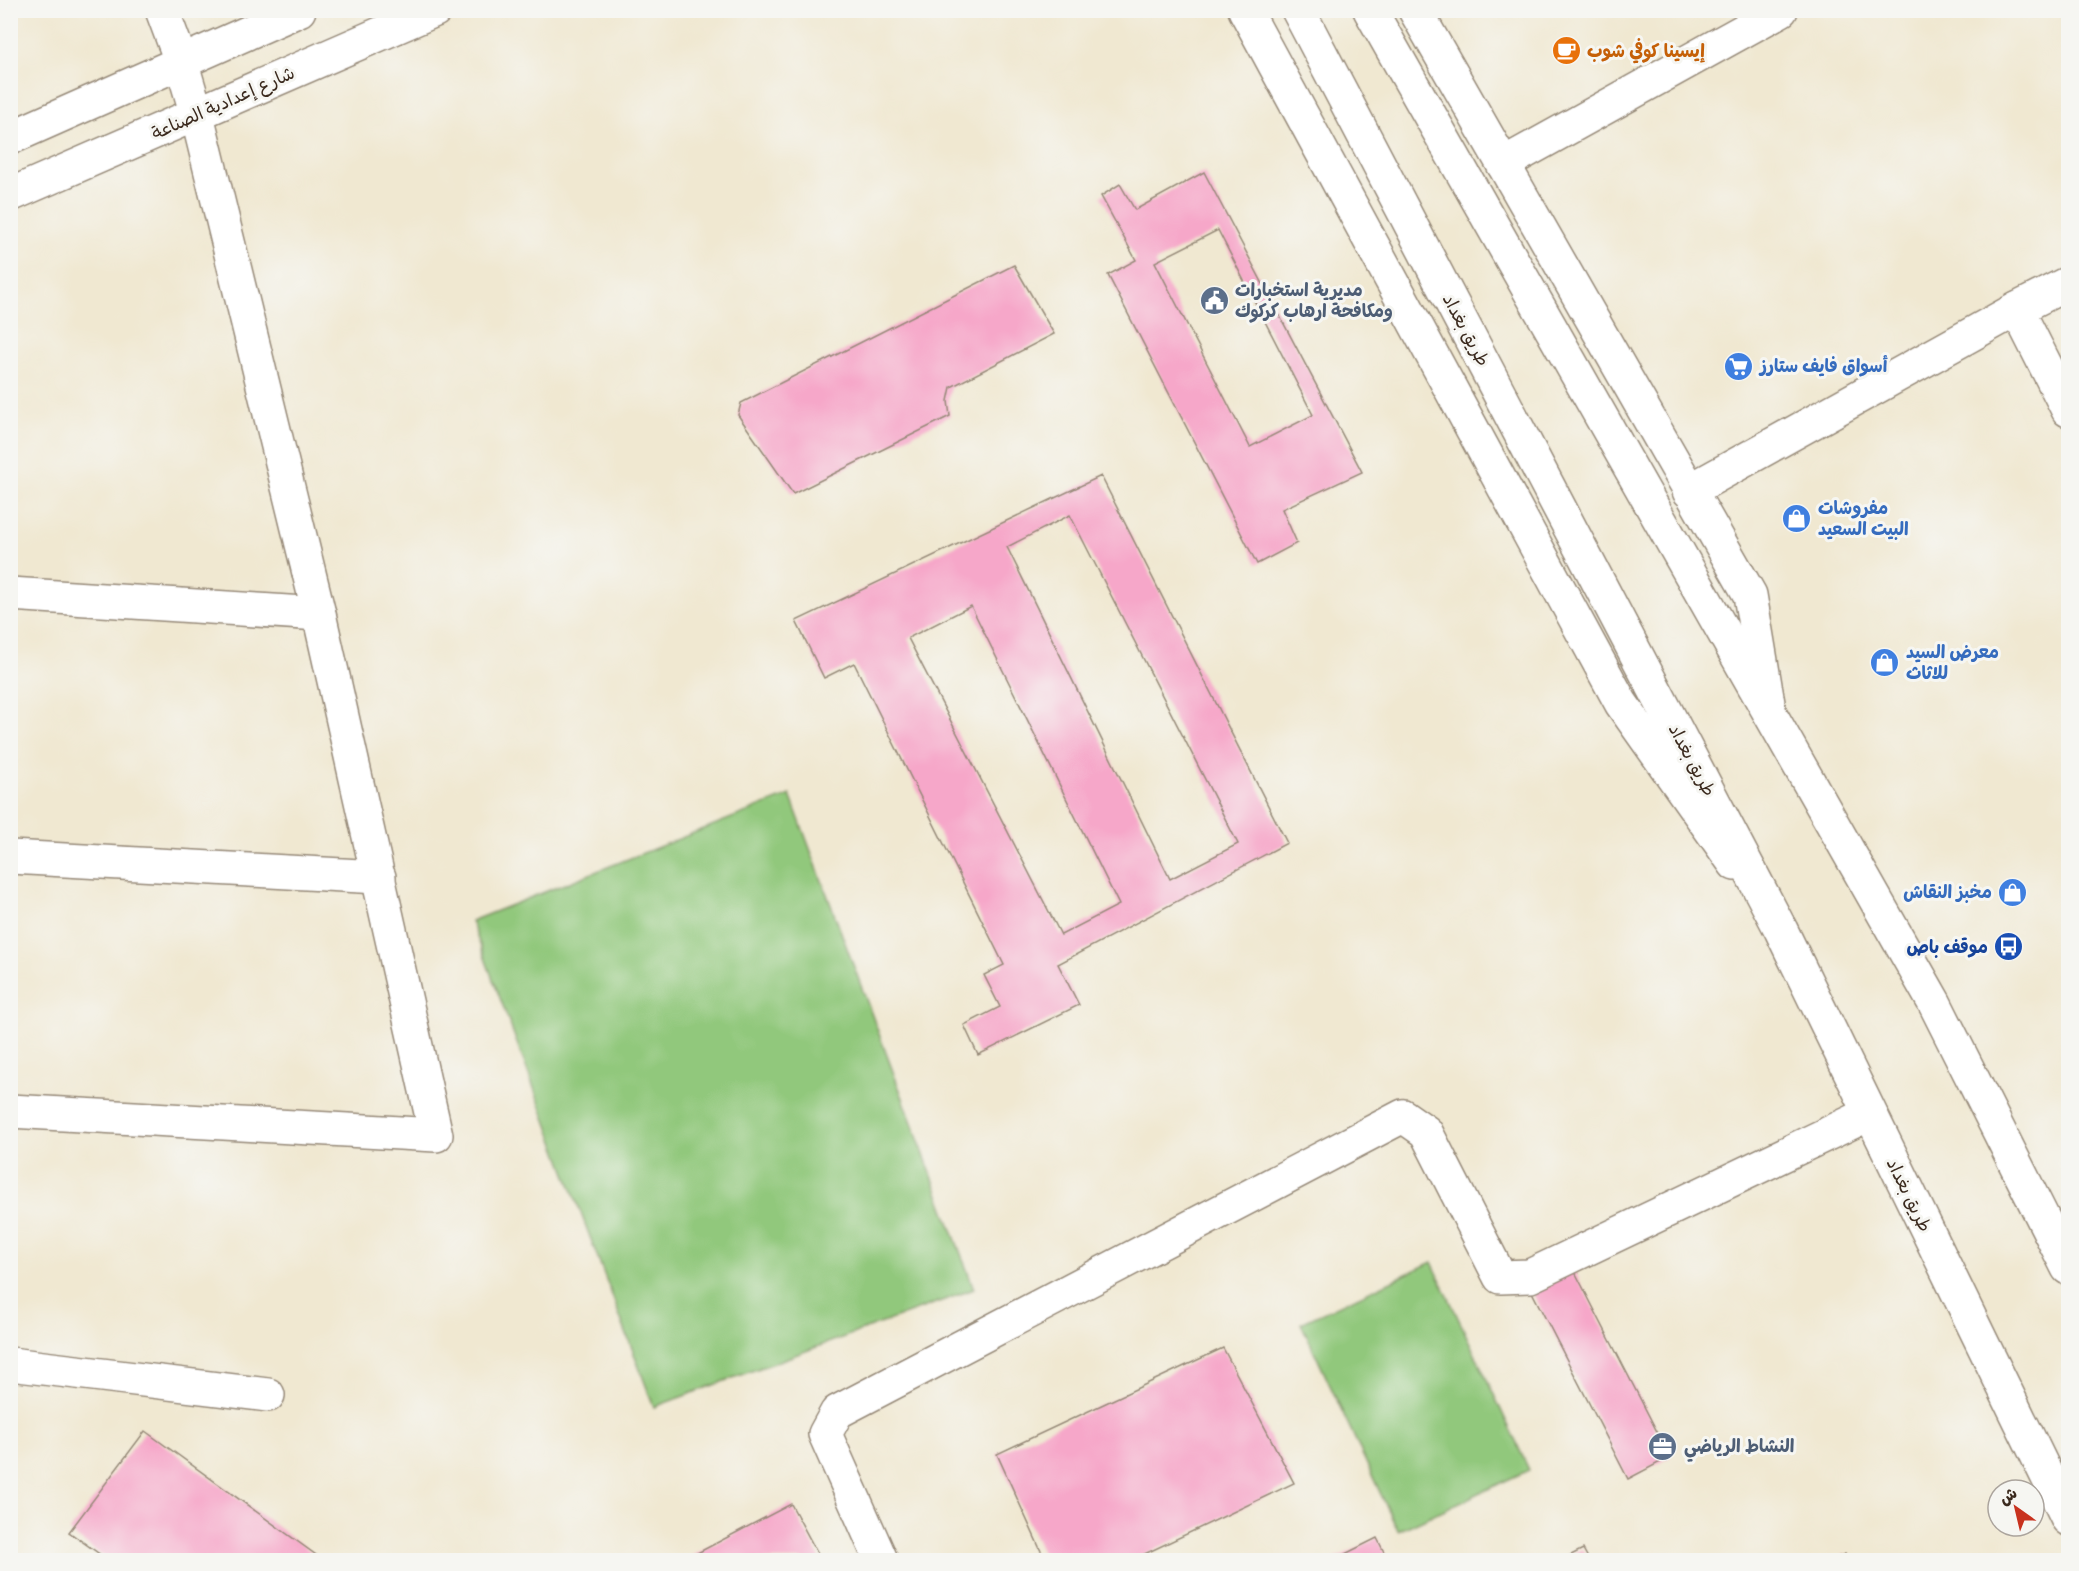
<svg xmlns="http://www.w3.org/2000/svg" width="2079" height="1571" viewBox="0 0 2079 1571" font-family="'Gochi Hand','Playpen Sans Arabic',sans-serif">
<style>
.green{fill:#91c87b;stroke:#66794c;stroke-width:1.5}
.building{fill:#f6a7c9;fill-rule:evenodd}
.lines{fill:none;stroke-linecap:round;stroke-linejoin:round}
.minor-casing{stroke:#968978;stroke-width:36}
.major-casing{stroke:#968978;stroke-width:36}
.minor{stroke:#fff;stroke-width:33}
.major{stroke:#fff;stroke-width:33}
.labels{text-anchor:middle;stroke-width:6;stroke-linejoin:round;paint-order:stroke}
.food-label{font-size:18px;font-weight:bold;fill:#c56008;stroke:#f6f6f2;text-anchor:start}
.street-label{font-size:18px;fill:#3b2a1e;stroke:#f6f6f2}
.service-label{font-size:18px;font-weight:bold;fill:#4e5e75;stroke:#f6f6f2;text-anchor:start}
.shop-label{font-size:18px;font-weight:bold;fill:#366cbe;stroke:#f6f6f2;text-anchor:start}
.transit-label{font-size:18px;font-weight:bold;fill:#164399;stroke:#f6f6f2;text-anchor:end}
</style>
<rect width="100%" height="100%" fill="#f6f6f2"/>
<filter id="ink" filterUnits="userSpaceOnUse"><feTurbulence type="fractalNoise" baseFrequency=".0167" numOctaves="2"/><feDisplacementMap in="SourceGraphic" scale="12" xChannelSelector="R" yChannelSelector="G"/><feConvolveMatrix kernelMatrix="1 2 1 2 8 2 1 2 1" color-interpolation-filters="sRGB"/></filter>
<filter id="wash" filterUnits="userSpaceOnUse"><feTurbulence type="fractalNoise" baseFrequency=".008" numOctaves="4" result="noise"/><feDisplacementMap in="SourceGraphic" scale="24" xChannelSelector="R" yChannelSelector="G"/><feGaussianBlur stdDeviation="1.35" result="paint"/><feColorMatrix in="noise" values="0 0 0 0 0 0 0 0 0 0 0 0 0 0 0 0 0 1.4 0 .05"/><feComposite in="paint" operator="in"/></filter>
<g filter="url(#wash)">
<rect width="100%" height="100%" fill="#f0e8d1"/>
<g class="green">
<polygon points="790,795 974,1289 654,1407 471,921"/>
<polygon points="1432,1262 1529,1470 1398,1531 1301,1323"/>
</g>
<g id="blocks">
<g class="building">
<path d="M1204,172L1362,472L1282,509L1297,543L1257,564L1108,275L1136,260L1101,196L1120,184L1135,210ZM1218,230L1313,415L1250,447L1155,262Z"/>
<polygon points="1014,265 1054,334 951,387 948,401 950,416 793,494 738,415 741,403"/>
<path d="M1101,476L1287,843L1058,964L1079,1005L978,1055L964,1025L1000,1007L984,975L1004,965L854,663L824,678L796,621ZM1070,515L1238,844L1170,879L1007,547ZM971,606L1119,905L1061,935L908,638Z"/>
<polygon points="1574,1270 1670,1457 1628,1479 1532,1292"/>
<polygon points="1223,1348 1294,1483 1132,1560 1045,1560 997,1454"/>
<polygon points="145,1431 323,1560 108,1560 69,1532"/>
<polygon points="791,1504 821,1560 684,1560"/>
<polygon points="1377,1538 1388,1560 1333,1560"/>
<polygon points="1583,1549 1589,1560 1561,1560"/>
<polygon points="1845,1554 1849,1560 1831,1560"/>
</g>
</g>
</g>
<g filter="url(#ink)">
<use href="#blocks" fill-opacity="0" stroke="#968978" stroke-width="1.5"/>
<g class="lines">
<defs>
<g id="minor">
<polyline points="1245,10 1621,703 1735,864"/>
<polyline points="1415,10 1750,595 1769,709"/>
<polyline points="1503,164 1781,10"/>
<polyline points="2017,309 2068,410"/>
<polyline points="1689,491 2017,309 2068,283"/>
<polyline points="10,594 319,614"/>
<polyline points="10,857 379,877"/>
<polyline points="10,1111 436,1135 319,614 197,115 181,61 162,10"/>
<polyline points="10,1364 268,1395"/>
<polyline points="881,1560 825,1434 837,1412 1403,1116 1426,1132 1500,1277 1530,1276 1869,1114"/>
</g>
<g id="major">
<polyline points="1298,10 1781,930 2068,1519"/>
<polyline points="1370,10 1935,1004 2068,1268"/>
<polyline points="10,138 299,10"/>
<polyline points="10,195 435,10"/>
</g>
</defs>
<use href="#minor" class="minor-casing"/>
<use href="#major" class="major-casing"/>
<use href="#minor" class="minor"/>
<use href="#major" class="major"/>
</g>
</g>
<defs>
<symbol id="cafe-disc" viewBox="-11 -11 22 22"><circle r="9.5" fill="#e8710a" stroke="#f6f6f2"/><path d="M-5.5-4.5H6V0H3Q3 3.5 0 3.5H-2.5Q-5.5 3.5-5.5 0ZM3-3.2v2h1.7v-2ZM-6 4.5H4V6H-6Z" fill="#fff"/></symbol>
<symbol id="civic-disc" viewBox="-11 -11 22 22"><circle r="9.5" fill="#5c6f8a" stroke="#f6f6f2"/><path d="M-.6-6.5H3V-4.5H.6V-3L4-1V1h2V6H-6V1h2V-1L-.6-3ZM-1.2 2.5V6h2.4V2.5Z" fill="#fff"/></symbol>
<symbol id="supermarket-disc" viewBox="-11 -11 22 22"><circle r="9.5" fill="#3f7fe0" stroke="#f6f6f2"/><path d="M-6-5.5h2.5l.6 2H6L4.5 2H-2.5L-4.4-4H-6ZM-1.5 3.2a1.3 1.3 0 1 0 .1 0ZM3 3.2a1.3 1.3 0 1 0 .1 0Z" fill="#fff"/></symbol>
<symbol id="shop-disc" viewBox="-11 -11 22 22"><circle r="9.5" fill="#3f7fe0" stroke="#f6f6f2"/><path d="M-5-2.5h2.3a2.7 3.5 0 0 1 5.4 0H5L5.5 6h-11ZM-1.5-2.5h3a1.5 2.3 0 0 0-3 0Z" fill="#fff"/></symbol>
<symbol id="bus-disc" viewBox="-11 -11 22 22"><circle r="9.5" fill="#1a4fb4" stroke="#f6f6f2"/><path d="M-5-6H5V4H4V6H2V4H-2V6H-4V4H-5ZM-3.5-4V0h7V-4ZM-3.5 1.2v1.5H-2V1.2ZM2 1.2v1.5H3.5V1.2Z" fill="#fff"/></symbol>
<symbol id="office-disc" viewBox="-11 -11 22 22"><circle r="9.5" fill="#5c6f8a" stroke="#f6f6f2"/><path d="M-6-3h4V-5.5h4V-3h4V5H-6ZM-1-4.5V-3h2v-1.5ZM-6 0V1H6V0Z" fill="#fff"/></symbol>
</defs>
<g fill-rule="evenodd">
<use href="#cafe-disc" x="1550" y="34" width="33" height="33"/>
<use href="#civic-disc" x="1198" y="284" width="33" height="33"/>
<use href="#supermarket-disc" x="1722" y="350" width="33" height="33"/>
<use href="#shop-disc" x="1780" y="502" width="33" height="33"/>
<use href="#shop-disc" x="1868" y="646" width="33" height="33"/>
<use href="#shop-disc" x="1996" y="876" width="33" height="33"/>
<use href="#bus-disc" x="1992" y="930" width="33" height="33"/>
<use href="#office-disc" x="1646" y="1430" width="33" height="33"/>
</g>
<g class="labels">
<g class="food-label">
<text x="1587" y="57">إيسينا كوفي شوب</text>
</g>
<g class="street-label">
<text transform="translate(223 103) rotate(-24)" y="6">شارع إعدادية الصناعة</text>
<text transform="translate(1466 330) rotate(62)" y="6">طريق بغداد</text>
<text transform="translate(1692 760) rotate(62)" y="6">طريق بغداد</text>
<text transform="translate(1909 1195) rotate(64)" y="6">طريق بغداد</text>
</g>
<g class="service-label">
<text x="1235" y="296">مديرية استخبارات<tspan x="1235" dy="21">ومكافحة ارهاب كركوك</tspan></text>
<text x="1684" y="1452">النشاط الرياضي</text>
</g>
<g class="shop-label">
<text x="1760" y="372">أسواق فايف ستارز</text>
<text x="1818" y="514">مفروشات<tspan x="1818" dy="21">البيت السعيد</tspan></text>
<text x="1906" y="658">معرض السيد<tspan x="1906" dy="21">للاثاث</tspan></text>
<text x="1992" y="898" text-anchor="end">مخبز النقاش</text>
</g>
<g class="transit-label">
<text x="1988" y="953">موقف باص</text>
</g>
</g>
<rect width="2079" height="1571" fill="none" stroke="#f6f6f2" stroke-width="36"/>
<g transform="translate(2016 1508) rotate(326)"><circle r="28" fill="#f6f6f2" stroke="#aba49d" stroke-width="1.5"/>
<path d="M0-4.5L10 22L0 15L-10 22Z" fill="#c8321e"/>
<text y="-9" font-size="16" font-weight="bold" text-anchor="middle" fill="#3b2a1e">ش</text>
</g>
</svg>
